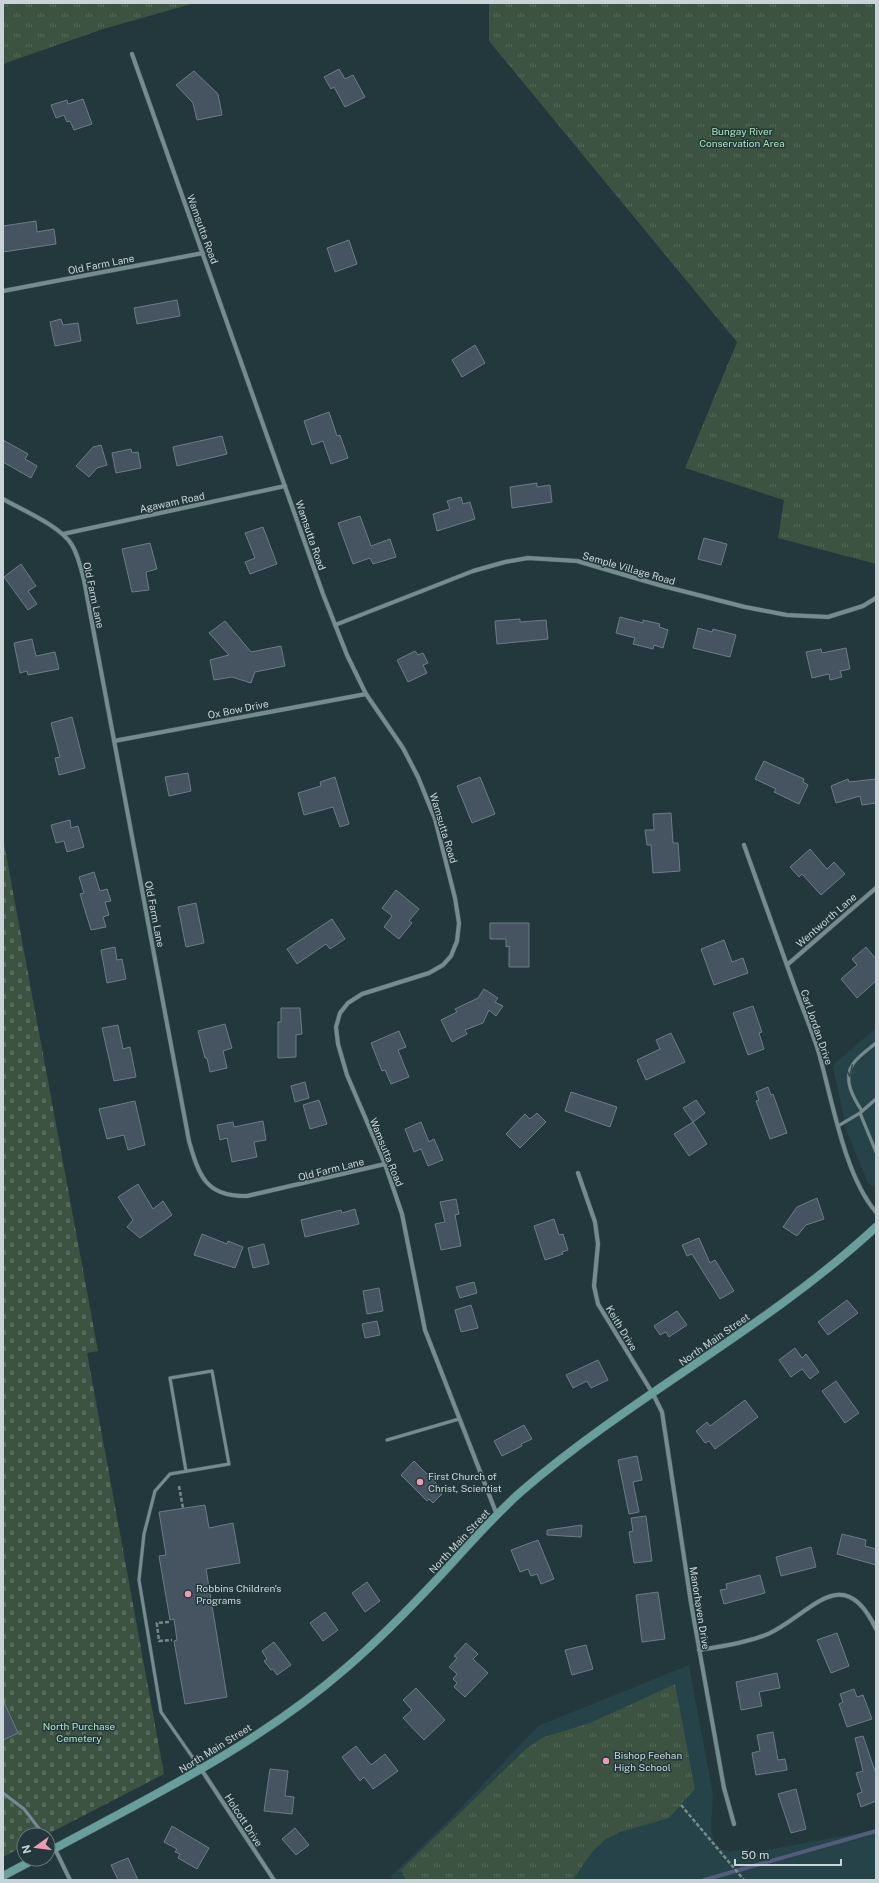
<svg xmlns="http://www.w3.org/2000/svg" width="879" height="1883" viewBox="0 0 879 1883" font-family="'Public Sans',sans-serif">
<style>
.built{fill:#254349}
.grass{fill:url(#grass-tufts)}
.cemetery{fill:url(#cemetery-stones)}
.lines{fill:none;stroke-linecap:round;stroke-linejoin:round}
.stream{stroke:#535c79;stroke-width:4}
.building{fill:#455460;stroke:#6b7c88}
.service-casing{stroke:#435559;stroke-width:4}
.minor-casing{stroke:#435559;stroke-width:5}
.secondary-casing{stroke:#435559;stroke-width:9}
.path{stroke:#78898c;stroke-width:2.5;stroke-dasharray:4 2;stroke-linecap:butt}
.service{stroke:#748b90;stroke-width:3}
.minor{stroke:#748b90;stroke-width:4}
.secondary{stroke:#689e9b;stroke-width:8}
.oneway{stroke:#33494d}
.poi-dot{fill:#f19ab2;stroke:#23383c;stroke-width:1.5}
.labels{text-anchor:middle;stroke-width:3;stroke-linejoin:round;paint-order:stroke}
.park-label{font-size:10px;fill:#afe3b8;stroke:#23383c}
.street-label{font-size:10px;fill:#c8d4d7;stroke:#23383c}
.poi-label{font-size:10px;fill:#c8d4d7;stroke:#23383c;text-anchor:start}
</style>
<defs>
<pattern id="grass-tufts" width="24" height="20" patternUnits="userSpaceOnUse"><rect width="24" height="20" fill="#3b5340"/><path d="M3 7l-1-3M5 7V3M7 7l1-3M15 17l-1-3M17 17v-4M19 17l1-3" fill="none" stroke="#566b5b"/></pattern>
<pattern id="cemetery-stones" width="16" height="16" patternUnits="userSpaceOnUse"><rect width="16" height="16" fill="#3b5340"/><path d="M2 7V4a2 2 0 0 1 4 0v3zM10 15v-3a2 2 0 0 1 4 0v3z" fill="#566b5b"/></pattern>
</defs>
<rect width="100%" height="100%" fill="#23383c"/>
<g class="built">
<polygon points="876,1028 876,1188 868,1183 847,1132 833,1067 834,1064"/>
<polygon points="689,1665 713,1795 711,1828 714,1841 718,1847 729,1852 748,1848 750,1853 876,1830 876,1880 392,1880 391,1876 454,1815 538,1726"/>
</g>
<g class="grass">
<polygon points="3,3 195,3 103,29 3,64"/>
<polygon points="489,3 876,3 876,564 778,538 784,500 685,468 737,342 489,41"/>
<polygon points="675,1684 695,1789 669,1818 620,1832 606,1839 592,1852 573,1880 406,1880 401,1870 527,1748 544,1737 590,1723"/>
</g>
<polygon class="cemetery" points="3,838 98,1351 87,1353 164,1774 46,1835 24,1835 24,1846 3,1857"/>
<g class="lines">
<polyline class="stream" points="704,1880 876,1831"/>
</g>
<g class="building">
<polygon points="339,69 345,79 353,75 365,97 345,107 334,87 331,89 324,77"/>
<polygon points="194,71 218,94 222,115 197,120 193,103 176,85"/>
<polygon points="83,99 92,124 74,130 70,121 67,122 64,115 56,118 51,105 67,100 68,104"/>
<polygon points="36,221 37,232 54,229 56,244 3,252 3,226"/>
<polygon points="349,240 357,264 335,272 327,248"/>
<polygon points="177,300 180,316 137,324 134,308"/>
<polygon points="61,319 63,325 78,323 81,341 55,346 50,322"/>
<polygon points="475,345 485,363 462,377 452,360"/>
<polygon points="329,412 337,436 340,435 348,458 331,464 323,441 312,445 304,421"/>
<polygon points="222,436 227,454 177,466 173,447"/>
<polygon points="3,440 28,454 25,459 37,466 31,478 3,462"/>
<polygon points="101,445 107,465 97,468 89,477 76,466 93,447"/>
<polygon points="131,449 132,453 138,452 141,468 116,473 112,453"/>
<polygon points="537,483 537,487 550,485 552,502 512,508 510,487"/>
<polygon points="461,497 463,504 470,502 475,519 437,531 433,514 450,509 447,501"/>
<polygon points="360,516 371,546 390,539 396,557 373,564 370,558 353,564 338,523"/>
<polygon points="263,527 277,564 250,574 245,562 255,558 245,533"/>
<polygon points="704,538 727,544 721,565 698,559"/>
<polygon points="150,543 157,569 146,572 149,590 132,592 122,549"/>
<polygon points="21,564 36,586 28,591 37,604 28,610 4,577"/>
<polygon points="620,617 643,623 643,620 660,624 659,627 668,630 663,648 654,645 653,649 633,644 635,638 616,633"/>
<polygon points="520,619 520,622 546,620 548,639 497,644 495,621"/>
<polygon points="225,621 251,652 281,646 285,666 255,672 251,683 232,677 214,680 210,660 229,655 209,633"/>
<polygon points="698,628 712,632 713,629 736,635 730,657 693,648"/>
<polygon points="32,639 36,656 55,652 59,669 28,675 27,671 20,673 14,643"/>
<polygon points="846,648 850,669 840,671 842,677 830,680 829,674 812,678 806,652 821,649 822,653"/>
<polygon points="415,651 418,655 423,653 428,663 423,665 427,673 408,682 397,660"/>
<polygon points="72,717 85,768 59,775 55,758 60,757 51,723"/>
<polygon points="764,761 804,779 803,782 808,785 799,804 774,792 776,789 755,779"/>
<polygon points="188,773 191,791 169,796 165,777"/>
<polygon points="335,777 349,824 340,827 333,807 304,815 298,793 321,786 320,782"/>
<polygon points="480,777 495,814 472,823 457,786"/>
<polygon points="848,779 849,782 876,779 876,803 862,805 860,796 836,803 831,786"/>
<polygon points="671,813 673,843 678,843 680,871 653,873 651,845 647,845 645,830 654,830 653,814"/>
<polygon points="70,820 71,828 78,826 84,847 67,852 64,841 56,843 51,825"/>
<polygon points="810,849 827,869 834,862 845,874 821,895 802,874 799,877 790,867"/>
<polygon points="94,872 100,891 107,889 111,901 105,902 109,915 103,917 106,927 91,930 80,894 84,893 79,877"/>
<polygon points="396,890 419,909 409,921 412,923 399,939 384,927 392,916 382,908"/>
<polygon points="196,903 204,943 186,947 178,907"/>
<polygon points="332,919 345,939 330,949 326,944 297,964 287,949"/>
<polygon points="490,923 529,923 529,967 509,967 509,946 506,947 506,939 490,939"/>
<polygon points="724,940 732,962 743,958 748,973 714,985 701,949"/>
<polygon points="115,947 117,960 122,959 126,979 107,983 101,950"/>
<polygon points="866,947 876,959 876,981 857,998 841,979 857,965 852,959"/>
<polygon points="484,989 498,998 495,1002 503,1006 496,1016 489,1010 483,1023 465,1030 467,1034 452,1042 441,1020 457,1012 455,1009 478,998"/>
<polygon points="753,1006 762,1032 759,1033 764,1049 748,1055 733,1013"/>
<polygon points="281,1008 300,1008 302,1034 296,1035 296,1057 278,1058 278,1022 281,1022"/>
<polygon points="225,1024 232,1048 223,1051 227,1068 210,1072 207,1058 205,1058 198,1031"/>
<polygon points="118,1025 123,1049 130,1047 136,1077 114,1081 102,1028"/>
<polygon points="399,1031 406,1047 398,1050 409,1077 391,1084 385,1070 382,1071 371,1043"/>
<polygon points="671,1033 685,1062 646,1080 637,1060 660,1049 656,1040"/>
<polygon points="305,1082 309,1098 295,1102 291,1086"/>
<polygon points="768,1087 771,1095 773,1094 787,1133 770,1139 756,1101 759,1100 756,1092"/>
<polygon points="571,1092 617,1107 610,1127 565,1111"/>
<polygon points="319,1100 327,1124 310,1129 303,1105"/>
<polygon points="696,1100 705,1113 693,1122 683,1108"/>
<polygon points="135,1101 145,1145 128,1150 124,1135 107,1139 99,1109"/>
<polygon points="537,1113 546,1122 520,1148 506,1134 525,1114 530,1119"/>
<polygon points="263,1121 266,1140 254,1142 257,1157 232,1162 227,1138 220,1140 217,1125 233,1122 234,1127"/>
<polygon points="421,1122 429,1142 434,1139 443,1160 428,1166 421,1149 414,1152 405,1129"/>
<polygon points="693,1122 707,1144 689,1156 674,1134"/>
<polygon points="138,1184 153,1209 163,1201 172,1215 140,1238 127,1227 133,1220 118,1197"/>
<polygon points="817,1198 824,1219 806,1225 797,1236 783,1227 797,1207"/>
<polygon points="456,1199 459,1214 455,1215 461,1246 441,1250 435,1224 445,1222 440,1202"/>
<polygon points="355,1209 359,1224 305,1237 301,1220 341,1210 342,1213"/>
<polygon points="554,1219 559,1235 563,1234 568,1250 562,1252 563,1254 545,1260 534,1226"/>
<polygon points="202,1234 227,1244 228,1241 243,1247 235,1268 194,1255"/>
<polygon points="699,1238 710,1263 715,1260 734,1291 720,1299 692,1254 687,1256 682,1245"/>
<polygon points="264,1244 269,1264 253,1268 248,1248"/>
<polygon points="474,1282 477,1293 460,1298 456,1287"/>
<polygon points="379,1288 383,1311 367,1314 363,1291"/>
<polygon points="847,1300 858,1313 828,1335 818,1322"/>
<polygon points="471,1305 478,1328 461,1332 455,1310"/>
<polygon points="677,1311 687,1325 669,1337 666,1332 660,1335 654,1326"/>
<polygon points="377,1321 380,1335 365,1338 362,1324"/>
<polygon points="795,1348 802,1358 806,1354 819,1372 810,1379 802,1369 791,1377 779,1360"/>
<polygon points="598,1360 608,1380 591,1388 587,1381 573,1388 566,1375"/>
<polygon points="836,1381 859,1413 845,1423 822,1391"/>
<polygon points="745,1400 758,1417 715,1449 709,1441 705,1443 696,1431 707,1422 710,1426"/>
<polygon points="524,1425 532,1439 521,1444 522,1446 502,1456 494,1441"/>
<polygon points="637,1456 642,1480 633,1482 639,1512 629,1514 618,1460"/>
<polygon points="414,1461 442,1489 439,1492 442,1494 433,1503 429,1499 427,1501 401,1475"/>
<polygon points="205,1505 209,1528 233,1523 240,1563 206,1569 227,1697 185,1704 174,1641 177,1640 174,1619 170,1620 159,1556 166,1555 159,1512"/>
<polygon points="646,1516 652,1561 634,1563 629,1532 633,1531 631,1518"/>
<polygon points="582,1525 581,1537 547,1535 547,1530"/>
<polygon points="842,1534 866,1540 865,1546 876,1549 876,1565 837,1554"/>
<polygon points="538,1540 554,1579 541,1584 537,1574 531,1576 528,1569 520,1572 511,1550"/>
<polygon points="811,1547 816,1567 781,1576 776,1557"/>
<polygon points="760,1575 765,1593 724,1604 720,1590 727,1589 726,1584"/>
<polygon points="367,1582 380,1601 365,1612 352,1593"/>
<polygon points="658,1592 665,1639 642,1642 636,1595"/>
<polygon points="325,1612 338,1630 323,1641 310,1623"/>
<polygon points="837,1633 849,1666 831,1673 817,1640"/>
<polygon points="274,1642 291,1665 277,1675 273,1669 271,1670 264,1661 267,1659 262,1651"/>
<polygon points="466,1643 478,1654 473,1659 488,1673 465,1697 454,1687 457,1683 453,1679 457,1674 449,1667 457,1658 454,1656"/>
<polygon points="586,1645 593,1669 572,1675 565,1650"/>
<polygon points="777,1673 780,1688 759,1692 762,1706 741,1710 736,1682"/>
<polygon points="416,1688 445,1720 424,1740 403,1718 412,1710 403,1700"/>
<polygon points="854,1689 857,1697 863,1695 872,1719 847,1727 839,1704 843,1702 840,1694"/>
<polygon points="3,1700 18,1733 3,1740"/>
<polygon points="773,1732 778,1760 785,1759 787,1770 756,1775 752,1753 760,1751 757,1735"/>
<polygon points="863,1736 876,1774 876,1801 861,1807 857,1794 862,1792 856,1773 863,1771 855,1738"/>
<polygon points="356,1746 371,1765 385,1754 398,1771 373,1789 364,1777 360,1781 342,1757"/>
<polygon points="270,1769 288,1771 285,1796 294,1797 292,1814 264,1811"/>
<polygon points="796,1789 806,1829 791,1833 778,1794"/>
<polygon points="172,1826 209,1848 197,1869 178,1858 180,1854 175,1852 177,1849 164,1842"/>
<polygon points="295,1828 309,1845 296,1855 282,1839"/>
<polygon points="128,1858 138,1880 118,1880 111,1865"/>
</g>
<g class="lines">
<defs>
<g id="service">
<path d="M862,1111C854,1099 842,1079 853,1064C858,1056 869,1049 876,1043"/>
<polyline points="860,1113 876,1152"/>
<polyline points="838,1126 860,1113 876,1099"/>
<polyline points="387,1440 459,1419"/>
<polyline points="186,1471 170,1378 212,1371 229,1464 170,1474 155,1491 144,1534 139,1580 161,1712 200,1768"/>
<polyline points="3,1793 24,1809 44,1835"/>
<polyline points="48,1840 53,1847"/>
</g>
<g id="minor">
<polyline points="132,54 323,594 347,655 366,694 403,748 418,777 435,819 455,898 459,923 457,941 451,956 443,965 429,973 362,994 348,1003 340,1013 336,1027 338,1044 347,1075 385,1164 402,1214 425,1330 497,1515"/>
<polyline points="3,291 203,253"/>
<path d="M3,499C22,510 61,526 72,545C78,555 81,568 84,580L189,1141C199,1176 206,1197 247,1196L385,1164"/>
<polyline points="63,534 285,486"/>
<polyline points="335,625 473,571 505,562 528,558 577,561 659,585 745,607 787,615 828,617 863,606 876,598"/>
<polyline points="114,741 366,694"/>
<path d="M744,845C760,891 777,938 794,985C802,1007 811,1028 818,1050C832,1098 844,1175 876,1212"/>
<polyline points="787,965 876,888"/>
<polyline points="578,1173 595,1222 598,1244 594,1286 598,1304 653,1394 662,1412 691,1603 724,1788 734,1824"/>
<path d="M699,1650C722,1646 746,1643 768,1634C810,1615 843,1559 876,1629"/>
<polyline points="201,1769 274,1880"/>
<polyline points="55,1849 70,1880"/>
</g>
<g id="secondary">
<path d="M48,1852C150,1797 258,1745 346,1668C379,1640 410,1608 440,1576C467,1547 493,1516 523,1490C635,1394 768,1327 876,1227"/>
<polyline points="3,1876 35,1859"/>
</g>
</defs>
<use href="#service" class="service-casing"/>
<use href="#minor" class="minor-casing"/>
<use href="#secondary" class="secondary-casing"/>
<g class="path">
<polyline points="179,1486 183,1508"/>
<polyline points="169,1622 157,1623 157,1625 159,1641 172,1640"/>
<polyline points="681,1805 744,1880"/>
</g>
<use href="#service" class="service"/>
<use href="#minor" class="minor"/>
<use href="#secondary" class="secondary"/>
</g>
<defs><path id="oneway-shaft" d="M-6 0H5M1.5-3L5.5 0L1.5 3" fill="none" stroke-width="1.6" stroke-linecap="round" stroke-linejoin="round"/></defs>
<use class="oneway" href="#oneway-shaft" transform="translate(851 1071) rotate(103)"/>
<g class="poi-dot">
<circle cx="420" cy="1482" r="4"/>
<circle cx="188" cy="1594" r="4"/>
<circle cx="606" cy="1761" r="4"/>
</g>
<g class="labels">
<g class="park-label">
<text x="742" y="135">Bungay River<tspan x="742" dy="12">Conservation Area</tspan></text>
<text x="79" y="1730">North Purchase<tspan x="79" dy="12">Cemetery</tspan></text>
</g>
<g class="street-label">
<text transform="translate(203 229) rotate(70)" y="4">Wamsutta Road</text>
<text transform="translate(101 264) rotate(-11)" y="4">Old Farm Lane</text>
<text transform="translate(172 502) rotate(-12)" y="4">Agawam Road</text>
<text transform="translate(311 535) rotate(71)" y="4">Wamsutta Road</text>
<text transform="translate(629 568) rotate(16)" y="4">Semple Village Road</text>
<text transform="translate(94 595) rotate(78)" y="4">Old Farm Lane</text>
<text transform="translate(238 709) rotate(-11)" y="4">Ox Bow Drive</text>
<text transform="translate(444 828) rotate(73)" y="4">Wamsutta Road</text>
<text transform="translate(155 914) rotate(79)" y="4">Old Farm Lane</text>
<text transform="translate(826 920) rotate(-41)" y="4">Wentworth Lane</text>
<text transform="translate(817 1027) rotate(71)" y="4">Carl Jordan Drive</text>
<text transform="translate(387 1152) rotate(68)" y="4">Wamsutta Road</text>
<text transform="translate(331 1169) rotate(-14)" y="4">Old Farm Lane</text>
<text transform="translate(622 1328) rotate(59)" y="4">Keith Drive</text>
<text transform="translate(714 1339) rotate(-35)" y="4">North Main Street</text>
<text transform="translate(459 1541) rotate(-47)" y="4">North Main Street</text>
<text transform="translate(700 1608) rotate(81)" y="4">Manorhaven Drive</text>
<text transform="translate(215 1748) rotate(-32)" y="4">North Main Street</text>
<text transform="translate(244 1820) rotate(57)" y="4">Holcott Drive</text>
</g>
<g class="poi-label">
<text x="428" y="1480">First Church of<tspan x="428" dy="12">Christ, Scientist</tspan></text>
<text x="196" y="1592">Robbins Children's<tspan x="196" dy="12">Programs</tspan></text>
<text x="614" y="1759">Bishop Feehan<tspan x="614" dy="12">High School</tspan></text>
</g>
</g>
<rect width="879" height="1883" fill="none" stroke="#c8d4d7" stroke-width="8"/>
<g transform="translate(36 1847) rotate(256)"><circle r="19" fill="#23383c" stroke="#65767a"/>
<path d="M0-3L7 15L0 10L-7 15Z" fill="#f19ab2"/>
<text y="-6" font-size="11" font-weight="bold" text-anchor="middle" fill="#c8d4d7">N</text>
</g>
<path d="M735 1859v6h106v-6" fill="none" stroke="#c8d4d7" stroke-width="2"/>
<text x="741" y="1859" font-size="12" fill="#c8d4d7" stroke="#23383c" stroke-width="3" paint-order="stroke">50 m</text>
</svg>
